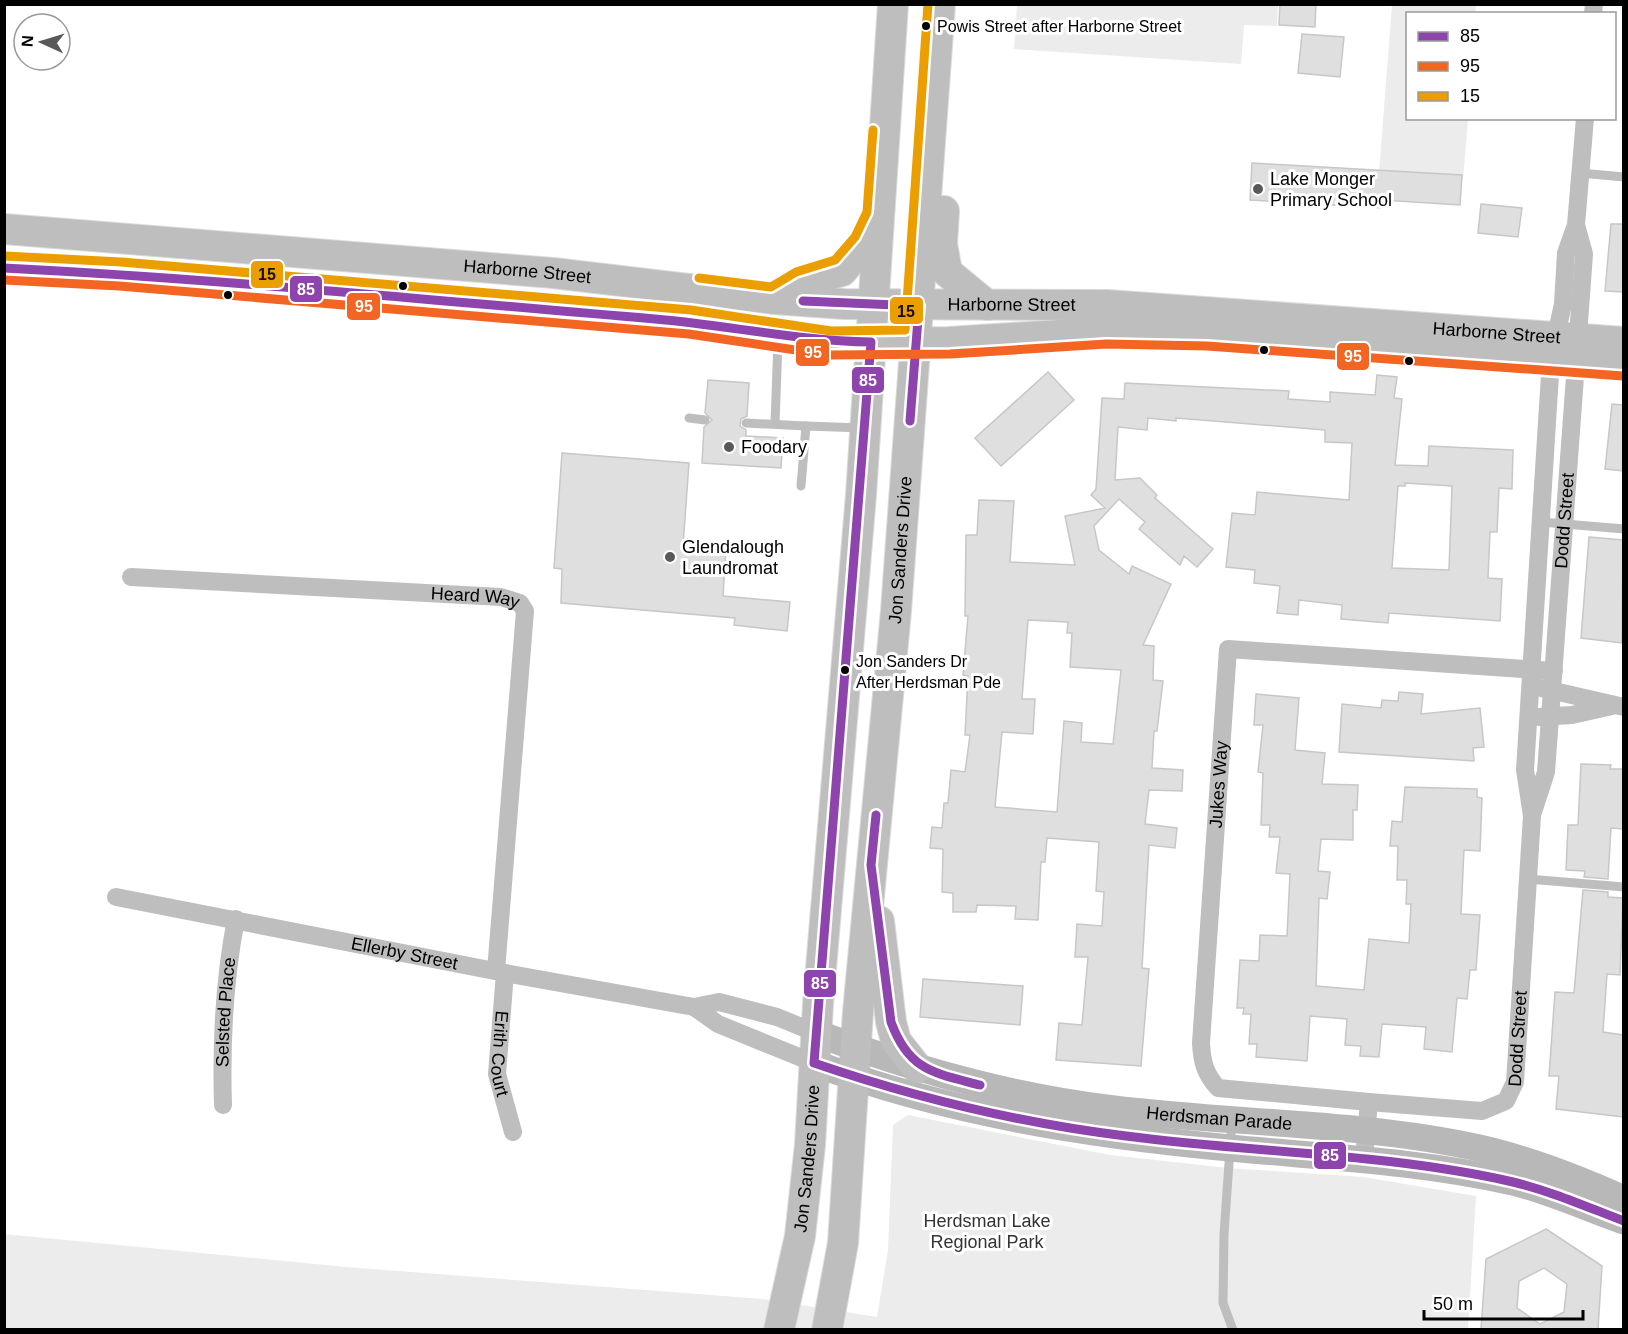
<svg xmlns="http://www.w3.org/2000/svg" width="1628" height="1334" viewBox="0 0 1628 1334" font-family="Helvetica,sans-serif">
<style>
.green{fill:#ececec}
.building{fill:#dfdfdf;stroke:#c7c7c7;stroke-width:1.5;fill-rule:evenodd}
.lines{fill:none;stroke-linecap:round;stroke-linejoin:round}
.primary-casing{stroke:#dbdbdb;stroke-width:32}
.lane{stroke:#bebebe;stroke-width:9}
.street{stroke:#bebebe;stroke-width:18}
.secondary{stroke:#b8b8b8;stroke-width:27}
.primary{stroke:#bebebe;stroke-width:30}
.bus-1-casing{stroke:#fff;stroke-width:14}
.bus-2-casing{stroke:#fff;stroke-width:14}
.bus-3-casing{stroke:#fff;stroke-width:14}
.bus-1{stroke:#8e44ad;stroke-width:9}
.bus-2{stroke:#f26522;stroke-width:9}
.bus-3{stroke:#eb9e00;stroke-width:9}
.bus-dot{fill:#000;stroke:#fff;stroke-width:2}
.poi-dot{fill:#595959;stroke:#fff;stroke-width:2}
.labels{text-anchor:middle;stroke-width:6;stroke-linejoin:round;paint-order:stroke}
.bus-label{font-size:16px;fill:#000;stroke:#fff;text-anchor:start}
.poi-label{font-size:18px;fill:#000;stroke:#fff;text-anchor:start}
.street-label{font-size:18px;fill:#000;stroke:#fff}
.park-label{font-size:18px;fill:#333;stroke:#fff}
.line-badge{stroke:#fff;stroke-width:2}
.badge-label{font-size:16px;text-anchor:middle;font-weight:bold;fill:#fff}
.pale-badge-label{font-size:16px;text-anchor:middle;font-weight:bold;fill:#111}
</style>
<rect width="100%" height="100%" fill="#fff"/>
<g class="green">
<polygon points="1017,5 1017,4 1278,5 1277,26 1244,25 1241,64 1014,49"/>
<polygon points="1392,5 1476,5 1475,13 1408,14 1408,118 1468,119 1463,180 1379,173"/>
<polygon points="908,1115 1110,1155 1228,1168 1363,1177 1476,1196 1468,1330 5,1329 4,1234 346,1267 763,1299 877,1317 888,1250 893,1125"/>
</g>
<g class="building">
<polygon points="1280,4 1316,4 1315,27 1279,25"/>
<polygon points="1302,34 1344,37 1340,77 1298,73"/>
<polygon points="1252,163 1462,175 1460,205 1382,200 1382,208 1250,200"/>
<polygon points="1481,204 1522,208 1518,237 1478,233"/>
<polygon points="1611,224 1623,224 1623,292 1605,291"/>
<polygon points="1048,372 1074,400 1001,466 975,438"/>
<path d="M1377,375L1397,377L1394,398L1402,399L1395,465L1428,466L1429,446L1513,450L1512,489L1499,488L1497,532H1490L1488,578L1502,579L1500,621L1389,613L1388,623L1341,619L1342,605L1299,600L1298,615L1277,613L1280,586L1254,583L1255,570L1226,567L1232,513L1255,515L1257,492L1349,500L1352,443L1325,442V430L1176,418V421L1148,418L1147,430L1118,427L1115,480L1140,478L1157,495L1155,498L1213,549L1197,567L1184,556L1180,565L1139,529L1145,522L1119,499L1094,526L1099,550L1129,574L1132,566L1171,584L1143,645L1154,646L1153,680L1163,681L1157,731H1154L1152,768L1183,770L1182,791L1149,790L1145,824L1177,828L1175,848L1149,845L1142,968L1149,969L1141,1066L1056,1060L1059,1023L1082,1025L1088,957H1075L1077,924L1102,926L1104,892L1096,891L1099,842L1047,838L1045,862H1041L1038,920L1015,919L1016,906L977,905L976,912H953V893L942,892L943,849L930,848L932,827L942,828L944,803H948L951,770L965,772L970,735H965L968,676L963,675L968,616H965L966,535H977L979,500L1014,501L1010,562L1075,565L1065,516L1105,508L1091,495L1096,489L1102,398L1124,399L1125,383L1289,391L1288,399L1330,402V392L1375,395ZM1405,483L1452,486L1449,570L1392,568L1398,486H1405ZM1028,620L1068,622L1067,633H1072L1070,667L1121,670L1113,744L1081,742L1082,723L1064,721L1057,812L995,807L1002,732L1033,734L1035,699H1022Z"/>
<polygon points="708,380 749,383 747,416 741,419 740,426 746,430 746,436 783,438 781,468 702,463 704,427 712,420 705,413"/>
<polygon points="1612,404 1623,405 1623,471 1605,469"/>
<polygon points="562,453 689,463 683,546 726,549 723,596 790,602 787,631 734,625 735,618 561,603 562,569 554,568"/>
<polygon points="1589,537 1623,540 1622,643 1581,638"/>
<polygon points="1399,692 1423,694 1421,714 1480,708 1484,747 1473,748 1474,761 1339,752 1342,704 1381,708 1382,700 1398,701"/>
<polygon points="1256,694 1299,698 1295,750 1325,753 1322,784 1358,785 1357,810 1353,810 1353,840 1321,839 1318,871 1330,872 1327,899 1319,898 1316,986 1364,990 1369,939 1409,943 1411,904 1406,904 1407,880 1397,880 1398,846 1390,846 1392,821 1402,822 1405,787 1477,789 1477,797 1482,798 1480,851 1464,850 1461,914 1480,915 1476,970 1470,970 1467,999 1457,998 1452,1052 1424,1049 1426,1027 1382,1024 1379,1057 1360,1056 1361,1046 1345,1045 1347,1019 1310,1016 1307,1061 1256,1057 1257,1044 1249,1044 1251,1014 1243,1014 1244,1008 1237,1008 1240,960 1259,961 1260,935 1287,936 1290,874 1276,873 1280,837 1269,837 1270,825 1261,825 1263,773 1258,772 1263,725 1254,725"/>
<polygon points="1581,764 1611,765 1610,769 1623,769 1623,829 1611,828 1608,879 1584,877 1585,871 1566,870 1568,825 1578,825"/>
<polygon points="1583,890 1608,892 1608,897 1623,898 1620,975 1607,974 1603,1032 1623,1035 1623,1117 1556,1109 1559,1076 1549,1076 1555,992 1574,993"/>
<polygon points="923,979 1023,986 1020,1025 920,1017"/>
<path d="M1546,1229L1602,1266L1598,1329H1481L1486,1259ZM1544,1268L1567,1284L1564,1312L1540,1324L1517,1308L1519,1281Z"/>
</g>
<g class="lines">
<defs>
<g id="primary">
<polyline points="944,211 942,244 947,272 987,305"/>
<path id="s9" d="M4,229L553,273L774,299L844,304L1107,305L1624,342"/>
<polyline points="4,268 120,274 690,322 830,343 949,342 1106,332 1208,334 1624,364"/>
<polyline points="775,299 800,283 842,271 865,244 877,221"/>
<polyline points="879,921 891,1022 896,1041 917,1068"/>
<path id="s10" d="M779,1330L800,1236L810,1145L818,1004L861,495L893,4"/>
<path id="s11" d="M827,1330L843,1243L858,1012L896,611L940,4"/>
</g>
</defs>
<use href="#primary" class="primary-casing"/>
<g class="lane">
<polyline points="1580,173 1624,177"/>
<polyline points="689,418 705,420"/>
<polyline points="746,423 806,426"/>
<polyline points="775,424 778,340"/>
<polyline points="801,486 806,426 863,428"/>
<polyline points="1541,522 1624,529"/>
<polyline points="1528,879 1624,887"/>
<polyline points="1232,1121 1224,1234 1223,1303 1233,1330"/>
</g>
<g class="street">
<polyline points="1593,14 1594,4"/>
<path id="s1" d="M131,577L501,597L520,603L525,611L496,971"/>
<polyline points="1541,688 1624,707"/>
<polyline points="1539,717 1572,715 1612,706"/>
<path id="s2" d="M1533,812L1546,772L1584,254L1576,225"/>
<path id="s3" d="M116,897L505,973L694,1007L719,1002L777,1017L816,1033"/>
<path id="s4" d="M505,973L497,1074L513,1132"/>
<polyline points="694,1007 718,1024 814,1063"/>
<path id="s5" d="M1369,1102L1218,1088C1205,1074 1202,1062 1201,1043L1228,649L1554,671"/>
<path id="s6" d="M223,1105C221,1042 224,981 236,919"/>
<path id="s7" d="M1364,1158L1369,1102L1482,1111L1506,1101L1515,1082L1532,816L1525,770L1551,359L1563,304L1566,253L1576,225L1585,118"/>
</g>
<g class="secondary">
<path id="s8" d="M816,1033C912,1069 1012,1097 1114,1109C1235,1124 1360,1122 1479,1148C1529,1159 1577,1178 1624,1199"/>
<path d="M814,1063C946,1113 1090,1135 1230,1148C1324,1157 1420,1161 1513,1182C1550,1191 1587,1208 1624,1221"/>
</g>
<use href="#primary" class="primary"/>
<defs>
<g id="bus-1">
<path d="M4,268C222,279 438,301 655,319C727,325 798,341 871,342L814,1063C916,1098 1019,1123 1126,1136C1254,1153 1386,1153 1513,1182C1551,1191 1587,1207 1624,1221"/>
<polyline points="803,301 919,306 910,421"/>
<path d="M876,815L871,865L891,1022C909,1071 934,1073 980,1085"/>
</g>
<polyline id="bus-2" points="4,280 119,286 689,334 829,355 950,354 1106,344 1207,346 1623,376"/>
<g id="bus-3">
<polyline points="5,256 121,262 691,310 831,331 905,330 928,4"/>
<polyline points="699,278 771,287 796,272 835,260 855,237 867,212 873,130"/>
</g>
</defs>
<use href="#bus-1" class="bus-1-casing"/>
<use href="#bus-2" class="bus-2-casing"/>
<use href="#bus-3" class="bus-3-casing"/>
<use href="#bus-1" class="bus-1"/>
<use href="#bus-2" class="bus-2"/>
<use href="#bus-3" class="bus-3"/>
</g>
<g class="bus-dot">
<circle cx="926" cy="26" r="5"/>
<circle cx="403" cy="286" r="5"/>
<circle cx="228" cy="295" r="5"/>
<circle cx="1264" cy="350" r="5"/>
<circle cx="1409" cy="361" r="5"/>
<circle cx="845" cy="670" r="5"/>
</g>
<g class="poi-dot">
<circle cx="1258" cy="189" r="6"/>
<circle cx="729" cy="447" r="6"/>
<circle cx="670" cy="557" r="6"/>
</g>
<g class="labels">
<g class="bus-label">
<text x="937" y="32">Powis Street after Harborne Street</text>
<text x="856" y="667">Jon Sanders Dr<tspan x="856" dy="21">After Herdsman Pde</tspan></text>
</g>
<g class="poi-label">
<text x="1270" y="185">Lake Monger<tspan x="1270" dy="21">Primary School</tspan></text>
<text x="741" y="453">Foodary</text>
<text x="682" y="553">Glendalough<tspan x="682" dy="21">Laundromat</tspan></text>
</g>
<g class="street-label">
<text dy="6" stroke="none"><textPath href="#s9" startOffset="525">Harborne Street</textPath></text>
<text dy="6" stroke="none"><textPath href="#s9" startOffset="1011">Harborne Street</textPath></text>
<text dy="6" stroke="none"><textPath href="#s9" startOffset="1497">Harborne Street</textPath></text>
<text dy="6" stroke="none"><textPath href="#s2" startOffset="294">Dodd Street</textPath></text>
<text dy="6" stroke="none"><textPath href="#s11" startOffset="784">Jon Sanders Drive</textPath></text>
<text dy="6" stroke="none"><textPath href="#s1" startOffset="345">Heard Way</textPath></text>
<text dy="6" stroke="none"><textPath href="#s5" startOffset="460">Jukes Way</textPath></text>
<text dy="6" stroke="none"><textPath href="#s3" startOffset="294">Ellerby Street</textPath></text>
<text dy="6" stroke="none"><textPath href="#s6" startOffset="93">Selsted Place</textPath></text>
<text dy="6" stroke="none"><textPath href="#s7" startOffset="260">Dodd Street</textPath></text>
<text dy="6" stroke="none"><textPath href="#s4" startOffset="81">Erith Court</textPath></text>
<text dy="6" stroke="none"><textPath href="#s8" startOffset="414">Herdsman Parade</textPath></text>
<text dy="6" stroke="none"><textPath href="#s10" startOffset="174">Jon Sanders Drive</textPath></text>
</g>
<g class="park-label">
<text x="987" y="1227">Herdsman Lake<tspan x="987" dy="21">Regional Park</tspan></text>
</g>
</g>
<g class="line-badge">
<rect x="250" y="260" width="34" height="29" rx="6" fill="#eb9e00"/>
<rect x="289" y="275" width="34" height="28" rx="6" fill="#8e44ad"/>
<rect x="346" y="292" width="35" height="29" rx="6" fill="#f26522"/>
<rect x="889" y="296" width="35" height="29" rx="6" fill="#eb9e00"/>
<rect x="795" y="338" width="35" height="29" rx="6" fill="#f26522"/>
<rect x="1336" y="342" width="34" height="29" rx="6" fill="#f26522"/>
<rect x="851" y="366" width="34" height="28" rx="6" fill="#8e44ad"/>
<rect x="803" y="969" width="34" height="29" rx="6" fill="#8e44ad"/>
<rect x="1313" y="1141" width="34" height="29" rx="6" fill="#8e44ad"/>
</g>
<g class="badge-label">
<text x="306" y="295">85</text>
<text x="364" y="312">95</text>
<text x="813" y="358">95</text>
<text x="1353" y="362">95</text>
<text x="868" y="386">85</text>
<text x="820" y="989">85</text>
<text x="1330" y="1161">85</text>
</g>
<g class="pale-badge-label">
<text x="267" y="280">15</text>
<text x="906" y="317">15</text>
</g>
<rect width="1628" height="1334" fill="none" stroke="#000000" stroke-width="12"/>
<rect x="1406" y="12" width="210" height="108" fill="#ffffff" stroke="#999999" stroke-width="1.5"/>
<rect x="1418" y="32" width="30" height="9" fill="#8e44ad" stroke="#999999" stroke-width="1.5"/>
<text x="1460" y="42" font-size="18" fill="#000000">85</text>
<rect x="1418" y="62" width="30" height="9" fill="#f26522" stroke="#999999" stroke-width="1.5"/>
<text x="1460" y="72" font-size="18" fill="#000000">95</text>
<rect x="1418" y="92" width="30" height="9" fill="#eb9e00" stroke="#999999" stroke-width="1.5"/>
<text x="1460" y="102" font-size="18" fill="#000000">15</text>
<g transform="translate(42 42) rotate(274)"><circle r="28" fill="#ffffff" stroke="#999999" stroke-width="1.5"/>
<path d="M0-4.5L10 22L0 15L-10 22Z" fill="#595959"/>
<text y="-9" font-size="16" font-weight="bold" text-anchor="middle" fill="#000000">N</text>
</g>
<path d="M1424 1310v9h159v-9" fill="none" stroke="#000000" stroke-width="3"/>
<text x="1433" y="1310" font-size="18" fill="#000000" stroke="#ffffff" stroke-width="4.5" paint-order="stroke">50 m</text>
</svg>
